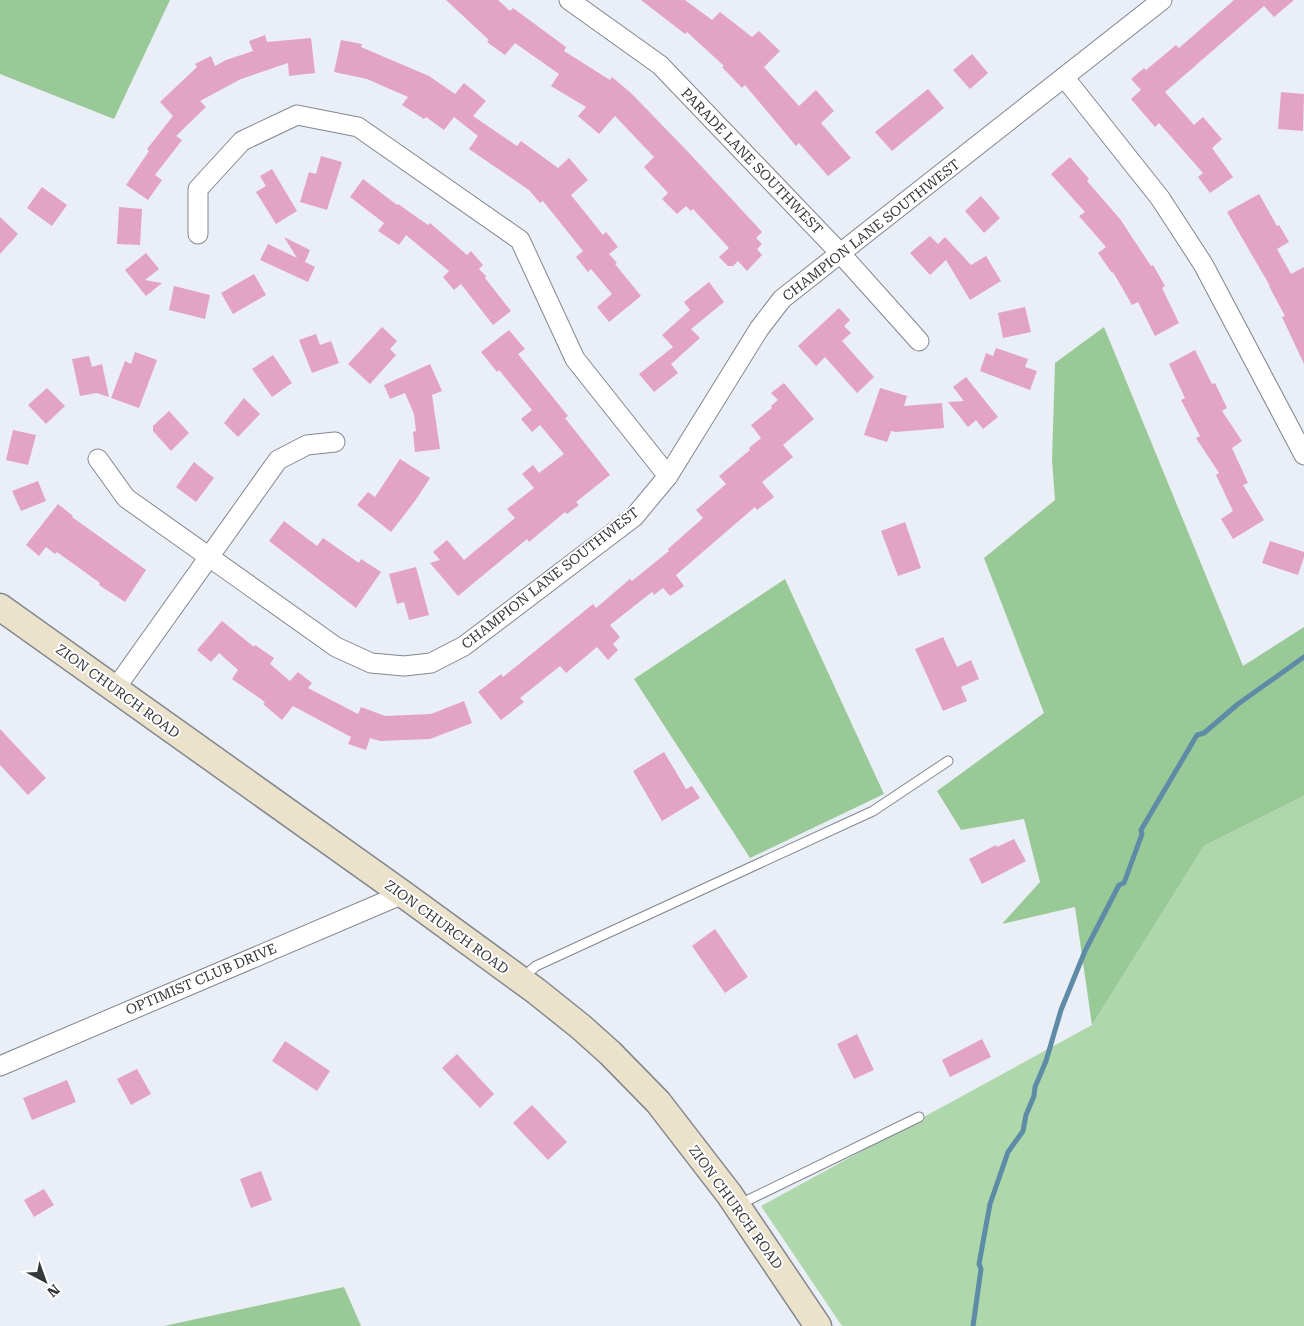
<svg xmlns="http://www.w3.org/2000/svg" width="1304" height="1326" viewBox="0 0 1304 1326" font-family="'Roboto Serif',serif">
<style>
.green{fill:#aed8ac}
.forest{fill:#9ac998}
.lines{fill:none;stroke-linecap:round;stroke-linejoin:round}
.stream{stroke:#5e8ba5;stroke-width:5}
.building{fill:#e3a3c2}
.lane-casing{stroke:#82868e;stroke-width:11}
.street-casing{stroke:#82868e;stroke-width:21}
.secondary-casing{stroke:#82868e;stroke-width:29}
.lane{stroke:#fff;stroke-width:9}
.street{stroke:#fff;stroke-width:19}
.secondary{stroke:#ebe2cc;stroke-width:26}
.labels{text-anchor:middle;stroke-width:4;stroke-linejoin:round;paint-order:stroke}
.street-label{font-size:14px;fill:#35373b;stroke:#fff}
</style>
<rect width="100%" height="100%" fill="#eaeff7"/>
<polygon class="green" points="1304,796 1304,1326 842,1326 761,1206 1092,1025 1204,846"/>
<g class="forest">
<polygon points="0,0 170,0 114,119 0,74"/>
<polygon points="1104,327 1243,666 1304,627 1304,796 1204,846 1092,1025 1075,907 1002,924 1040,882 1024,819 961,830 937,791 1044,713 984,558 1055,500 1052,460 1055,363"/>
<polygon points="785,579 884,794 750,858 634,679"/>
<polygon points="344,1287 361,1326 164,1326"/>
</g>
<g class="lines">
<polyline class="stream" points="973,1326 981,1269 979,1264 990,1204 1008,1152 1023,1131 1026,1115 1034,1096 1035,1087 1046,1061 1061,1010 1085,951 1119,885 1124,883 1142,834 1141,830 1197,735 1204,733 1238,704 1304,657"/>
</g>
<g class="building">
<polygon points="446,0 498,0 510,11 513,8 566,47 564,51 610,80 612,77 631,93 690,154 762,232 756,238 762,244 757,249 762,255 747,271 738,261 733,266 728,266 719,257 729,248 693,209 691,211 686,206 677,214 662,199 668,193 644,167 654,157 615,116 599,134 578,116 586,107 551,86 559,74 515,43 505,55 487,42 489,40"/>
<polygon points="641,0 685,0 712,20 720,12 752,37 759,31 780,51 764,67 799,106 816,90 834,111 821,123 851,158 828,176 799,143 796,146 745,85 742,88 722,67 724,66 687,32 685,34"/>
<polygon points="1234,0 1294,0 1274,17 1264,6 1165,92 1194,125 1203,117 1222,139 1212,148 1233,177 1210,193 1198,177 1203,173 1159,123 1155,127 1131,99 1141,90 1131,79 1144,68 1146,70 1176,45 1179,48"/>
<polygon points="265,35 267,42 311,38 315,73 289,76 288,63 241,79 200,101 206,107 176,136 182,140 155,175 162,180 148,200 126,185 149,151 147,149 173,116 160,102 197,67 195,64 211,56 215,66 226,60 253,51 249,41"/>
<polygon points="341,40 362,44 361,47 429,76 455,94 464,83 486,101 473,116 517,146 521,141 558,168 569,158 588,180 571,195 603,235 606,232 618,247 609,254 617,263 615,264 641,296 609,322 597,307 612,294 591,269 588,272 576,257 583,251 543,201 540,203 529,190 469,149 478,136 454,117 444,130 426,117 424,119 402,105 408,97 367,79 334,72"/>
<polygon points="972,54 988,73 970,89 953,70"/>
<polygon points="928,89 944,108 892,151 875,132"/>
<polygon points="1281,92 1304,94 1303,131 1278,129"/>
<polygon points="321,156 342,162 327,210 300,202 309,172 316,174"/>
<polygon points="1070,157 1089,179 1087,181 1120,219 1151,266 1153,265 1165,286 1162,288 1179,323 1155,336 1138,302 1132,305 1113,272 1112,273 1098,253 1106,247 1079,216 1085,212 1051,174"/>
<polygon points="272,169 297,211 276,224 256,192 266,186 260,176"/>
<polygon points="363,179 397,205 398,204 428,225 430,223 467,255 471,251 483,265 479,269 486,276 485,278 511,311 493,325 461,284 454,290 443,277 449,271 406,235 399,245 378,231 384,223 350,197"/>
<polygon points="42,187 67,205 52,226 27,208"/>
<polygon points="1259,194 1277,226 1279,225 1289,242 1277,249 1291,274 1304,267 1304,364 1282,317 1285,316 1269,286 1270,286 1227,212"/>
<polygon points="981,196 1000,218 984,233 965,211"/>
<polygon points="119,207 142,209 140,245 117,244"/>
<polygon points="0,217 18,234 0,254"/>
<polygon points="930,236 938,244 945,237 971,265 986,256 1001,281 970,300 946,260 930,275 910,253"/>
<polygon points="284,237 310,250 305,262 315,267 308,282 260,260 268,244 297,258"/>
<polygon points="146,253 159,269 145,280 162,283 146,296 125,270"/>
<polygon points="254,274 266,295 233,314 221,293"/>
<polygon points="709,282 724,302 691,329 700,338 671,364 678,373 654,392 639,374 673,347 662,335 690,310 684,302"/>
<polygon points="174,286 210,295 205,319 169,310"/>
<polygon points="1025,307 1031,332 1003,338 998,313"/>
<polygon points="839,308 850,320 844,326 851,333 842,341 874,377 857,393 825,357 816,366 798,346"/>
<polygon points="382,327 397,341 390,349 396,355 370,384 348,364"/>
<polygon points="509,330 525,349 518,354 568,416 565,418 610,475 576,502 579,505 567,514 565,512 529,542 527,539 458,596 430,563 440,560 433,552 447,540 464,560 515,518 507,509 534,488 522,474 533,465 539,473 564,454 540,425 532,432 521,419 532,410 499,370 497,372 481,352"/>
<polygon points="316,334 320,345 331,341 339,363 312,373 299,340"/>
<polygon points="996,348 1028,359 1025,367 1037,371 1030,390 980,371 986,353 993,356"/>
<polygon points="1195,350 1212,384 1215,383 1227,408 1222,411 1242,441 1232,448 1248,483 1243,485 1264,520 1233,539 1221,519 1233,511 1216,475 1219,473 1196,438 1200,436 1181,400 1185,398 1169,364"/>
<polygon points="135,352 157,360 139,408 111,398 125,361 131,364"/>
<polygon points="273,355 292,383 272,397 252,369"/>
<polygon points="89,356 92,367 102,364 109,397 96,393 80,396 72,359"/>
<polygon points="430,364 442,391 432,395 440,449 415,452 413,432 416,431 414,414 405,393 390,399 384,385"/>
<polygon points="966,377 998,417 983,429 976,420 968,427 948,402 964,401 953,387"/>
<polygon points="784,383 814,419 783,445 793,457 762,482 774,497 757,510 755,507 676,575 684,586 670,596 663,588 654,595 652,592 610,625 620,637 613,644 618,650 608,660 597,647 566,673 560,666 520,698 524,702 501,720 478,692 501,674 503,677 593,604 596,608 630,579 632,581 669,551 668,549 703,518 696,510 726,484 719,476 750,450 749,448 761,438 751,425 772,408 771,406 778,400 771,393"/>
<polygon points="47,388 65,406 46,424 28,405"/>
<polygon points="880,388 907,396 904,406 942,403 944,428 896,432 891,431 887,442 864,435"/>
<polygon points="244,398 260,414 238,437 224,423"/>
<polygon points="169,411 189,433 171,451 153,431 153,426"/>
<polygon points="13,430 36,435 28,465 6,460"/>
<polygon points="400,459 430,478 415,501 391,532 357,505 368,492 375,497"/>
<polygon points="194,462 214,478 196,502 176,487"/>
<polygon points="38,481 46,501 21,511 12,491"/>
<polygon points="58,504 73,516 72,517 146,570 125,602 99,585 100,583 57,552 55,554 46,547 39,556 26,545"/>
<polygon points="284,521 317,546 323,538 359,563 361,559 381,572 356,608 269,541"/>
<polygon points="905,522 921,568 898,576 881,531"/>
<polygon points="1270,541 1304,552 1304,557 1298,575 1262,563"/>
<polygon points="416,567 429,615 409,620 404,602 397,604 389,574"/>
<polygon points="222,621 254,647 255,645 274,658 270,664 290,681 298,672 312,683 308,688 358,714 361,707 385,716 431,714 464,701 472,723 430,739 380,741 370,738 366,750 348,744 351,737 293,706 282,720 263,704 265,702 232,679 238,670 219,653 211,662 197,650"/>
<polygon points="943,637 957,667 971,660 979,679 961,687 967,701 943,711 915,649"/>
<polygon points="0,729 46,778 28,795 0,765"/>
<polygon points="664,752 686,789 692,786 700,798 662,821 633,771"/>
<polygon points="1014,839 1026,861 982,884 969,859 996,845 997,847"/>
<polygon points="715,929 748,977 725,993 692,946"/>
<polygon points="857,1034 874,1070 854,1079 837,1044"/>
<polygon points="982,1039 991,1057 950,1077 942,1060"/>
<polygon points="285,1041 330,1071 317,1091 272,1061"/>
<polygon points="457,1054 494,1094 480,1108 442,1068"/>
<polygon points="137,1069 151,1094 131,1105 117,1079"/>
<polygon points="67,1080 76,1102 32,1120 23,1098"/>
<polygon points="532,1105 567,1142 548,1160 513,1123"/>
<polygon points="261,1171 272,1200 251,1208 240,1179"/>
<polygon points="44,1189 54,1205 34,1217 24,1200"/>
</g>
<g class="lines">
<defs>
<g id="lane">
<polyline points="522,978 536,966 873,811 948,761"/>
<polyline points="740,1204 919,1117"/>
</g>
<g id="street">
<polyline points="569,0 660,65 840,253 919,341"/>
<polyline points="1064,77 1160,198 1203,264 1304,455"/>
<polyline points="198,234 198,189 242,141 297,115 358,127 520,240 575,359 668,476"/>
<polyline points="98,459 126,498 336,647 371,663 404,666 431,663 464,646 634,517 668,476 759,329 782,299 1162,0"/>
<polyline points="115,689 278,460 307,445 335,442"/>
<polyline points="0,1066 403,894"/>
</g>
<polyline id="secondary" points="0,607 403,894 536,991 581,1027 610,1053 658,1102 729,1194 818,1326"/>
</defs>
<use href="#lane" class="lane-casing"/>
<use href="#street" class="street-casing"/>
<use href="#secondary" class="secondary-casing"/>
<use href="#lane" class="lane"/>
<use href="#street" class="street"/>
<use href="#secondary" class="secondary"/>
</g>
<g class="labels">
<g class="street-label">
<text transform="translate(752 161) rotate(46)" y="5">PARADE LANE SOUTHWEST</text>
<text transform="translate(871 230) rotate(-38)" y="5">CHAMPION LANE SOUTHWEST</text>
<text transform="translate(550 578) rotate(-38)" y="5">CHAMPION LANE SOUTHWEST</text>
<text transform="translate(118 691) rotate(36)" y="5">ZION CHURCH ROAD</text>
<text transform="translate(447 927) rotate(36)" y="5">ZION CHURCH ROAD</text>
<text transform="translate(201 979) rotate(-23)" y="5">OPTIMIST CLUB DRIVE</text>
<text transform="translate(736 1207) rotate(54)" y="5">ZION CHURCH ROAD</text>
</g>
</g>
<g transform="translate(45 1281) rotate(139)" stroke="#ffffff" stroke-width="4" paint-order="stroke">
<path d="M0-4L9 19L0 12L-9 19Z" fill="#35373b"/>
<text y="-8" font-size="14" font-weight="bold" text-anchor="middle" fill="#35373b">N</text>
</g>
</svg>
